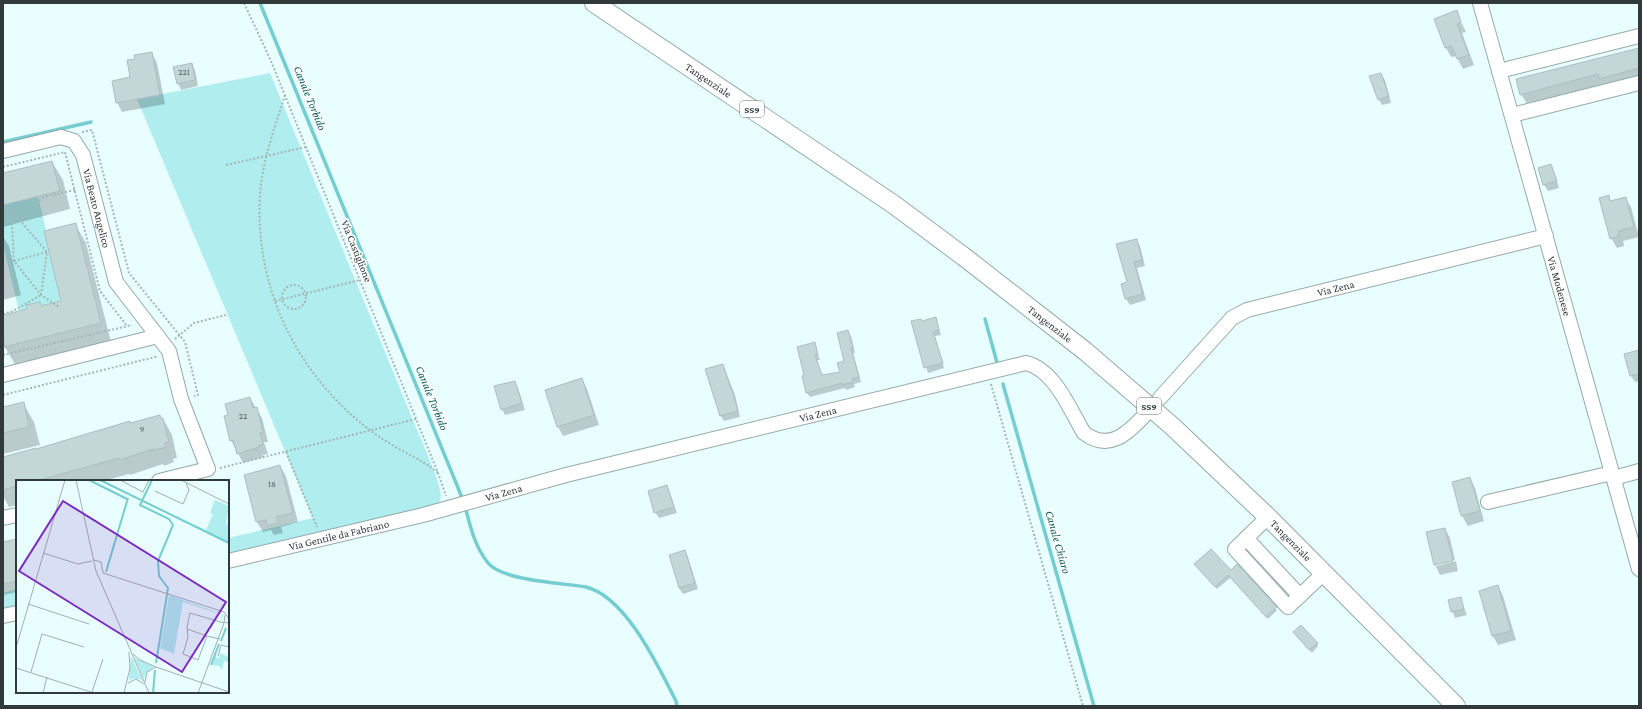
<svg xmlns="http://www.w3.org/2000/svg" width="1642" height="709" viewBox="0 0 1642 709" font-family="'Crimson Pro',serif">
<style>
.green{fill:#afedef}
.shadow{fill:#0003}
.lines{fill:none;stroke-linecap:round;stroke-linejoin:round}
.stream{stroke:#74ced1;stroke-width:3.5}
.building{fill:#c3d7d7;stroke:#abbfbf}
.minor-casing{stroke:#95a9a9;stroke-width:16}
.major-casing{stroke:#95a9a9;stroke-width:20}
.path{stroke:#a5b6b6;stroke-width:2;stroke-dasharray:2 2;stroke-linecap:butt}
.minor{stroke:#fff;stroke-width:14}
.major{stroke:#fff;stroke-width:18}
.labels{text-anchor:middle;stroke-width:3.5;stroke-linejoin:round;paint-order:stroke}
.number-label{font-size:9px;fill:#566061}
.shield{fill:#fff;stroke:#6f7475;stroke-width:1}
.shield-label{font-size:10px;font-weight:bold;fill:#31393a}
.street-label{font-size:11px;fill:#31393a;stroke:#fff}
.water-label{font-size:12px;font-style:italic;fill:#0e5d5f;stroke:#fff}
.inset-river{fill:none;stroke:#74ced1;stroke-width:2}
.inset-road{fill:none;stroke:#9fafb0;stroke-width:1}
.view{fill:#7b2cbf;fill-opacity:0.15;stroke:#7b2cbf;stroke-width:2}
.inset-edge{fill:none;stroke:#31393a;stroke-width:2}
</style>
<rect width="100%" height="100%" fill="#e9fefe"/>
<g class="green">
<path d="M270,73L415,425C421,439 441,484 441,496C441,502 436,505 433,509L228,558V538L313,518L137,99Z"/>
<polygon points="38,196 46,230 44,231 62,306 41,306 40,302 26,305 27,309 19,311 3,244 3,200"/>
<polygon points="17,589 17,609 3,613 3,593"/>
</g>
<g class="shadow">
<polygon points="1456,12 1466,32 1462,33 1474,65 1463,69 1456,56 1451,57 1446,48 1435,20"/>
<polygon points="1639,49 1639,79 1605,88 1603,84 1527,104 1521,94 1517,79"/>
<polygon points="152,53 157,63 165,104 122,112 117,102 132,78 136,60"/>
<polygon points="192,64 195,70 198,86 181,90 178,83"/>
<polygon points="1381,74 1385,80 1391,103 1382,105 1375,93 1370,77"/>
<polygon points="52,162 63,180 70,209 3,227 3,174"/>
<polygon points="1551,165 1554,171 1559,188 1548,191 1544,185 1539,168"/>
<polygon points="1609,197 1611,202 1625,198 1631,207 1639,237 1623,241 1624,246 1617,248 1611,238"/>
<polygon points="75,224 86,243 111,342 16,366 5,347 3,338 3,316 28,310 40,303 42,307 62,302"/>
<polygon points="3,236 9,246 21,295 3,300"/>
<polygon points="1136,240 1140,246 1145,266 1137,268 1146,300 1130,305 1126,299 1122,284 1128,283"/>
<polygon points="936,319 941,335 935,336 944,368 928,373 912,322 922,322"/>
<polygon points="848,332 851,336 855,353 853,353 861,382 854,384 855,387 846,390 845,388 810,397 807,393 806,376 814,344 820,360 817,360 822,376 841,373 845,362"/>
<polygon points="1639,351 1639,381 1635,382 1631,376 1625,355"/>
<polygon points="723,365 735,395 740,417 724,421 721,416"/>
<polygon points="582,379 587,389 599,425 563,436 558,427 546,390"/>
<polygon points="514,382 518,388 525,410 505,415 502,409"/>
<polygon points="250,398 262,418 268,442 264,442 268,454 263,455 263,457 243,463 231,440 230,416"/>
<polygon points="23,403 34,422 40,445 3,454 3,408"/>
<polygon points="163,419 172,435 177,458 173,459 174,462 164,466 163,464 130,475 129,474 103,481 17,481 17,505 9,507 3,496 3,459 130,424"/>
<polygon points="280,466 286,476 298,522 281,527 283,533 274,535 271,530 263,532 257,522 245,476"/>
<polygon points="1470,478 1475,488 1484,521 1468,526 1462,516 1453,483"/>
<polygon points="667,486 670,493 677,513 659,518 655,512"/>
<polygon points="228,522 230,532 228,533"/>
<polygon points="1445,529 1450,538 1455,560 1436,564 1436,566 1456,561 1458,571 1440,575 1435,565 1427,533"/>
<polygon points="17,542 17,592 3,595 3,544"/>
<polygon points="685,551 688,557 698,589 683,594 679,588"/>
<polygon points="1197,567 1231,571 1277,610 1268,619 1231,577 1217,589"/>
<polygon points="1498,586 1503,596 1516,640 1498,645 1493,636"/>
<polygon points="1460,598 1467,615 1455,618 1449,601"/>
<polygon points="1296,635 1317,643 1318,646 1312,653"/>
</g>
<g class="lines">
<g class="stream">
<polyline points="260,3 463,500"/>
<polyline points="3,142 91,122"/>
<polyline points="985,319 998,366"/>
<polyline points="1003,384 1094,706"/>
<path d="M465,506C470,526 475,547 488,563C503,581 563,583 586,587C626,597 658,666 676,701L677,706"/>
</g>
</g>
<g class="building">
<polygon points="1457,10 1461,22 1457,24 1469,55 1457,59 1451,46 1445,48 1434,19"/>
<polygon points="1639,48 1639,68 1599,79 1598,74 1520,95 1516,79"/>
<polygon points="152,52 160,95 116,103 112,81 130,77 127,60 135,59 134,55"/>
<polygon points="192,63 195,80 177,84 173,67"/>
<polygon points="1381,73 1389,96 1378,100 1369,76"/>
<polygon points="52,161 60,191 3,205 3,173"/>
<polygon points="1551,164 1557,181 1543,185 1538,168"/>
<polygon points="1609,195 1610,201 1626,197 1634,227 1618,231 1619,236 1610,239 1599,198"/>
<polygon points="76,223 101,323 4,347 3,315 27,309 26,305 40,302 41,306 61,301 44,231"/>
<polygon points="1137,239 1142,260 1134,262 1143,294 1125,299 1121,284 1127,282 1116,244"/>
<polygon points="936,317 939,330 933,332 943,363 924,368 911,321 921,319 922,321"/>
<polygon points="848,330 853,348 851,348 859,377 852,379 853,382 842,385 842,383 806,393 802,376 804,375 797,347 815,342 818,355 815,355 822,375 840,372 837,363 844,361 837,333"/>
<polygon points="1639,350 1639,374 1630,376 1624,354"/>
<polygon points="723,364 731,389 732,389 738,411 720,416 705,369"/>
<polygon points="582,378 594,415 557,427 545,390"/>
<polygon points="515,381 522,403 501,410 494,386"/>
<polygon points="250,397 253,408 257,407 263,432 260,433 263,444 258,446 259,447 237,454 233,440 230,441 224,416 228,415 225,404"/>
<polygon points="24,402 29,427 3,433 3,407"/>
<polygon points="160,415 161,418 163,418 169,442 165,443 166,447 154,450 153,449 120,460 119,458 36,481 17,481 17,486 3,490 3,457 36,448 36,449 130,421 130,423"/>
<polygon points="280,465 293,513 276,517 278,523 267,526 266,520 256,522 244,475"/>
<polygon points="1470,477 1480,511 1461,516 1452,482"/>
<polygon points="667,485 674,507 654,513 648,491"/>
<polygon points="1445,528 1453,561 1434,565 1426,532"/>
<polygon points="17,539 17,581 3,584 3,542"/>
<polygon points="1211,549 1231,570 1237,564 1277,607 1266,617 1228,575 1215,587 1194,564"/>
<polygon points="685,550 695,583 679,588 669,555"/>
<polygon points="1498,585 1511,631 1492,636 1479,591"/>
<polygon points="1461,597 1464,609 1451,612 1448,600"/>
<polygon points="1301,625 1318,643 1309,650 1293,632"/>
</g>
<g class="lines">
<defs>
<g id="minor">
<path id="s1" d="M1480,3L1639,569"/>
<polyline points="1499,71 1639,36"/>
<polyline points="1512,115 1639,83"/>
<path id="s2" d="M3,151L61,137L74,141L83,155L116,282L169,351L181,399L208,469L159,481"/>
<polyline points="3,375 158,336"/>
<path id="s3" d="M1160,398L1232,318L1247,310L1546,236"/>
<polyline points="1614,478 1639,471"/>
<polyline points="1488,502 1612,473"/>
<polyline points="1268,517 1235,549 1288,607 1324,573"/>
<polyline points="3,518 17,515"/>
<polyline points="1246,538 1300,596"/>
<path id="s4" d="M228,561L423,515L566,475L1026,363C1055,370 1070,410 1084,433C1109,452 1128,433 1144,416"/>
<polyline points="3,616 17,613"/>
</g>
<g id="major">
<path id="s5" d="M594,3L893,204L963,256L1085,351L1172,426L1268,517L1456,706"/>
</g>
</defs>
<use href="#minor" class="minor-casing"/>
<use href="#major" class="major-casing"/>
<g class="path">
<polyline points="244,3 271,61 438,473 446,496"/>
<path d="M285,95C275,127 262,161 260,195C255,281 290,361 355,418C366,428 380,438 394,446C409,455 424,461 438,473"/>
<polyline points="82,132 92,130 129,273 185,342 198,395 194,396"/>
<polyline points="226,165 306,147"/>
<polyline points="3,167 65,152 100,291 127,326"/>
<polyline points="3,205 11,210"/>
<polyline points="20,221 43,197 75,190"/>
<polyline points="14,261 47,252"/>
<circle cx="294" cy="297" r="12"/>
<polyline points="41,295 47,252 11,210 14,261 41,295 59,307"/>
<polyline points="275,301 360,280"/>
<polyline points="3,314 13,311 41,295"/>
<polyline points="175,339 194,323 226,315"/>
<polyline points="3,355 132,325"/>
<polyline points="991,384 1083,706"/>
<polyline points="3,395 155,357 157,356"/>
<polyline points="286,452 317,527"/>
<polyline points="220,468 416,419"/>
</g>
<use href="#minor" class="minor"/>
<use href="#major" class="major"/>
</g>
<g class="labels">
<g class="number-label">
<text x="184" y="75">221</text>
<text x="243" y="419">22</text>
<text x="142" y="432">9</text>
<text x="272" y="487">18</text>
</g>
<g class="shield">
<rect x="740" y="101" width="24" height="16" rx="3"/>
<rect x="1137" y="398" width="24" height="16" rx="3"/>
</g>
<g class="shield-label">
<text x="752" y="113">SS9</text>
<text x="1149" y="410">SS9</text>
</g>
<g class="street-label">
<text dy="4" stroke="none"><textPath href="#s5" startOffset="138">Tangenziale</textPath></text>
<text dy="4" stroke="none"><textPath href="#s2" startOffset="145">Via Beato Angelico</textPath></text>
<text transform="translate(357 251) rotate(68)" y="4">Via Castiglione</text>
<text dy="4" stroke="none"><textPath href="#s1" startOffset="294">Via Modenese</textPath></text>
<text dy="4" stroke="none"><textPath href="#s3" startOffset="216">Via Zena</textPath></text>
<text dy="4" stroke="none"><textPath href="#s5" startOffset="558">Tangenziale</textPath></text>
<text dy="4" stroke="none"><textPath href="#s4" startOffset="608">Via Zena</textPath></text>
<text dy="4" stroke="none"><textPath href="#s4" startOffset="284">Via Zena</textPath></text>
<text dy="4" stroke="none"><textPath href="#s4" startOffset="114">Via Gentile da Fabriano</textPath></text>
<text dy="4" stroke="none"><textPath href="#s5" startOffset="882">Tangenziale</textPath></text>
</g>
<g class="water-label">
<text transform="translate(310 98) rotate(68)" y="4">Canale Torbido</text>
<text transform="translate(432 398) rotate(68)" y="4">Canale Torbido</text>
<text transform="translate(1058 542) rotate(74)" y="4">Canale Chiaro</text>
</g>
</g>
<g transform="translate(16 480)">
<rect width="213" height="213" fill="#e9fefe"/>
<path d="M199,20L213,26L210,44L213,45V64L142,29L190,50L197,34L194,33ZM153,115L208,135L204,141L206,135L167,122L158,174L144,168ZM204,173L213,177V182L208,181L206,190L203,186L196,185L199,176L203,179ZM115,176L126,200L119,198L113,200ZM118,177L138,187L130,192L128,199Z" fill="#afedef"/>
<path class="inset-river" d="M73,0L111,19M84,0L213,63M136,0L124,25L153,39L157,45L142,81L143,96L152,108L140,183M90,92L112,18M205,161L210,148M195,185L203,164M137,213L139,190"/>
<path class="inset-road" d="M60,0L80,91L133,213M104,0L127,12L133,0M165,0L213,24M139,11L167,24L173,10L170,3M27,73L62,84L76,81M78,80L85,82L87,93L208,132L213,139M12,124L73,144M209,135L208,142L213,143M171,149L191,156L182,180L167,174L172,157L171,147L174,133L208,143M191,156L204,159M0,168L49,0M117,174L124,180L140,187M202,176L205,165L213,167M140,187L213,212M0,188L78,213M15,192L26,154L68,167M129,202L131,192L140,187M112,203L120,199L128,204M76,212L87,179M27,213L31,197M108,213L114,188L113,172M182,213L208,143"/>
<path class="view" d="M47,21L210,122L166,192L3,91Z"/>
<rect width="213" height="213" class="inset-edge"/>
</g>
<rect width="1642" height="709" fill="none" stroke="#31393a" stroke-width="8"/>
</svg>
